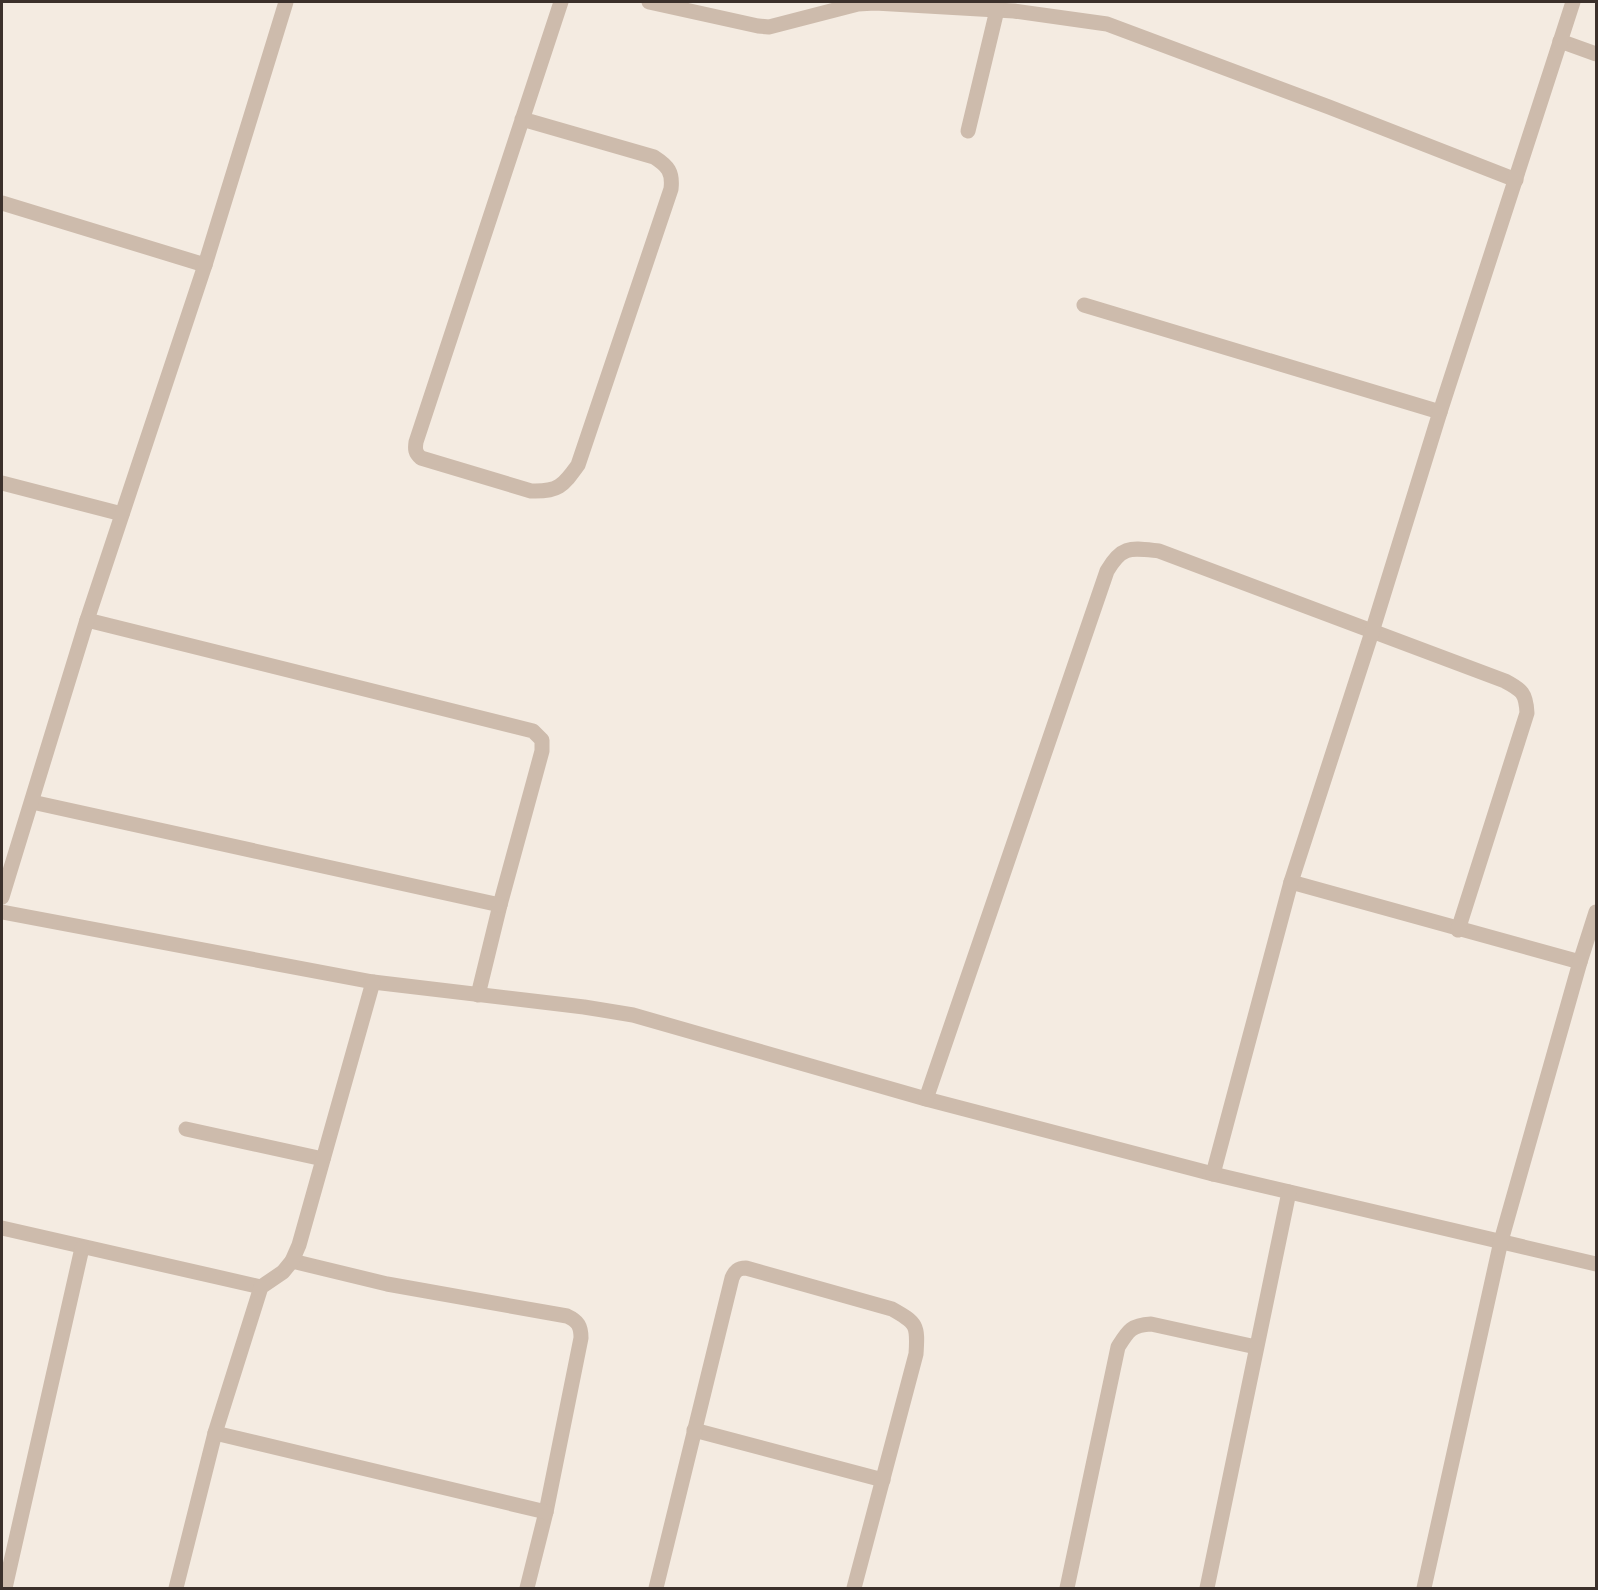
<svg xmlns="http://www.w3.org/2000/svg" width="1598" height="1590" viewBox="0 0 1598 1590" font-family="Manrope,sans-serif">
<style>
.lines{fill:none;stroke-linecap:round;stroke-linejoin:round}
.minor{stroke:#cdbbac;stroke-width:15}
</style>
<rect width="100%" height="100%" fill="#f4ebe1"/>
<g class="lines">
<g class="minor">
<polyline points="649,2 758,26 769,27 858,4 875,3 1014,11 1107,24 1329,107 1516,180"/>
<polyline points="1560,41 1596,54"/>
<path d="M522,119L654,157C668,166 673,172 671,189L578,465C563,486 558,492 531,491L421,458C415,453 415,449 416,442L561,2"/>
<polyline points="968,131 997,10"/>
<polyline points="2,203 205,265"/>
<polyline points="1084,305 1440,412"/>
<polyline points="2,483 122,514"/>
<polyline points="87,620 533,731 542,740 542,751 500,905 478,995"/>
<polyline points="32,802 500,905"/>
<polyline points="1291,882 1580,962"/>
<polyline points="2,897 87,620 205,265 286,2"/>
<polyline points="2,912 373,982 584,1007 633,1015 926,1099 1213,1174 1596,1264"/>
<path d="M926,1099L1107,571C1122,545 1131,548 1159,551L1505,681C1522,690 1526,693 1527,713L1458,930"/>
<polyline points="186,1129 323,1159"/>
<polyline points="1213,1174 1291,882 1372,632 1440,412 1573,2"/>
<polyline points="2,1228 261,1287"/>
<path d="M292,1261L387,1284L567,1316C578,1321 581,1326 581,1338L546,1512L527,1588"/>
<polyline points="694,1430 883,1480"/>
<polyline points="215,1433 546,1512"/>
<polyline points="5,1588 82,1248"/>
<polyline points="176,1588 215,1433 261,1287 283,1272 292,1261 299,1245 373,982"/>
<path d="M656,1588L732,1278C735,1271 738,1268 746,1268L892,1309C917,1323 918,1325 916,1354L854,1588"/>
<path d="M1067,1588L1118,1347C1128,1331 1131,1325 1151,1324L1256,1347"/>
<polyline points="1207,1588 1289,1192"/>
<polyline points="1424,1588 1501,1241 1580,962 1596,912"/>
</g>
</g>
<rect width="1598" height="1590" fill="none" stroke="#3b302b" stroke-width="6"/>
</svg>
